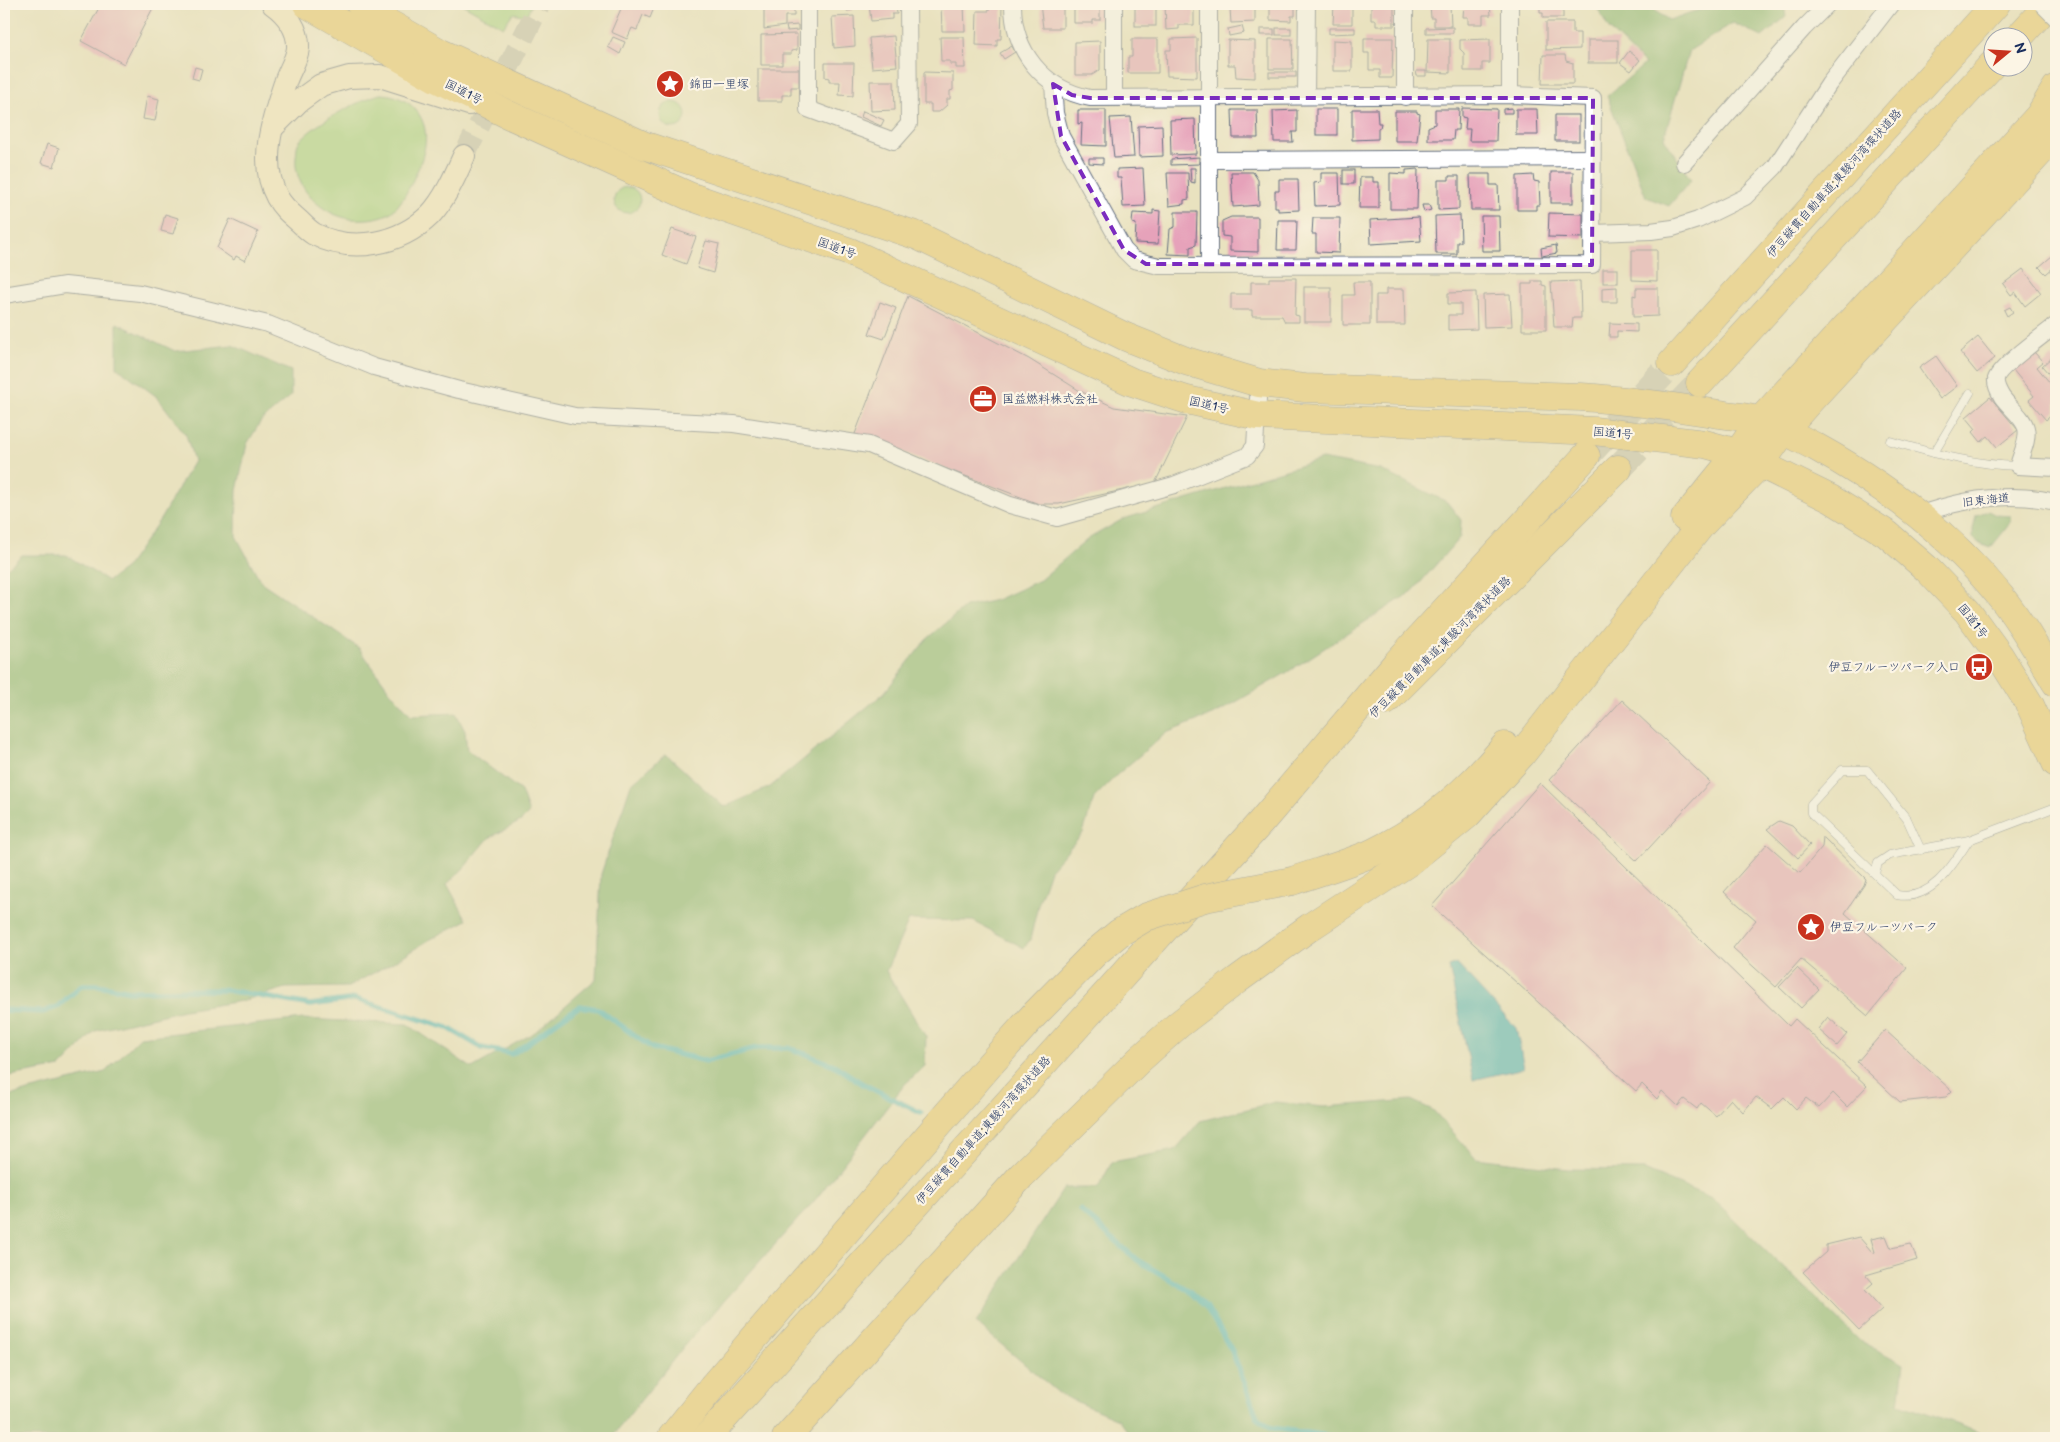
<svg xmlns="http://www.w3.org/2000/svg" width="2060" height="1442" viewBox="0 0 2060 1442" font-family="'Balsamiq Sans','Klee One',sans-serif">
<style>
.green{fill:#a2d17f;stroke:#5e806e}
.forest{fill:#81b36e;stroke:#4e7166}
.water{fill:#3fb0b9;stroke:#2d708c}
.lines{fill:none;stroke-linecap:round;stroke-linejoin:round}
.stream{stroke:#3fb0b9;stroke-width:5.5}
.building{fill:#e6a2ba}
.secondary-tunnel{stroke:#c0beac;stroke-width:22;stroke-dasharray:22 11;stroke-linecap:butt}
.highway-tunnel{stroke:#c0beac;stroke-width:28;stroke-dasharray:28 14;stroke-linecap:butt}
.lane-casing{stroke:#636e80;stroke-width:9}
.street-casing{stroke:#636e80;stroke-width:18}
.secondary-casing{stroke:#636e80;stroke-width:24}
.highway-casing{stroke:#636e80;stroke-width:29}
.lane{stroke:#fff;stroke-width:8}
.street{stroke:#fff;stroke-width:16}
.secondary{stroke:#f7e9c3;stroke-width:22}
.highway{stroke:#eac769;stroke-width:28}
.street-bridge-casing{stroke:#636e80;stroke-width:18;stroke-linecap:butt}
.highway-bridge-casing{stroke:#636e80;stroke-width:29;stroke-linecap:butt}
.street-bridge{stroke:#fff;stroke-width:16}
.highway-bridge{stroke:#eac769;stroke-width:28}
.marked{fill:none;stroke:#7b2cbf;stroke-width:4;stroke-dasharray:10 6;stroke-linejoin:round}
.labels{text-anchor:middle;stroke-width:4.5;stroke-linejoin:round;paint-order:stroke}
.poi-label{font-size:12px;fill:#1b2f5e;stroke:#fcf5e5;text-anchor:start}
.street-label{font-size:12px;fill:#1b2f5e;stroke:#fcf5e5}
</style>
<rect width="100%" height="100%" fill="#fcf5e5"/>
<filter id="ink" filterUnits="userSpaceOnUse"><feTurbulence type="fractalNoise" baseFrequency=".02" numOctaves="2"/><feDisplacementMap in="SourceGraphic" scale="10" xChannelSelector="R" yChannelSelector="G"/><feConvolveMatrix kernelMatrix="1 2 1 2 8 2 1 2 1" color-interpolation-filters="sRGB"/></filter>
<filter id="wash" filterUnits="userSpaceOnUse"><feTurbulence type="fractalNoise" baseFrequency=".0096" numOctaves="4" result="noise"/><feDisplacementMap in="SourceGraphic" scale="20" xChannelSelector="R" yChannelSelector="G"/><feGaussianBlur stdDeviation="1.12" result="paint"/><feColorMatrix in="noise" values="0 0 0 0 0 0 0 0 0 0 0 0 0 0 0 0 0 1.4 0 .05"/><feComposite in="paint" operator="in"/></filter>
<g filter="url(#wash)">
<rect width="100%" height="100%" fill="#e9e2bf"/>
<g class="green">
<polygon points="462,4 532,4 526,16 513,13 503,27"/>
<path d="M380,94C391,94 402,98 411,105C436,128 424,158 411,184C405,195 399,208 388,214C377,219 363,220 351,219C322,215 293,188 296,157C297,152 296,146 299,142C313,124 358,101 380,94Z"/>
<circle cx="673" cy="115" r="13"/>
<circle cx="627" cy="200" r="13"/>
</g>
<g class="forest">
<polygon points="1595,4 1654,4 1655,11 1669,20 1692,12 1726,4 1784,4 1786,17 1762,37 1733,23 1689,51 1664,138 1691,180 1669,206 1646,197 1607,96 1645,64 1609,29"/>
<polygon points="117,323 175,351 232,345 291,371 291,396 261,421 247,444 237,491 236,536 261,582 359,648 390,691 411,715 456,713 465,731 467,750 521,791 529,813 521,821 489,838 463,869 447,884 467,920 429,940 395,961 348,987 286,988 242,1001 184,1010 95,1031 61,1067 4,1077 4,571 22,555 66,555 108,581 126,568 161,518 194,461 186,435 157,397 117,367"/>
<polygon points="1322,459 1381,470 1447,502 1461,520 1460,537 1413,591 1286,673 1217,713 1166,733 1118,774 1094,798 1083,833 1050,870 1038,905 1030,940 1024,948 973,921 909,920 886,971 926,1037 925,1066 905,1084 816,1199 689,1340 611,1438 4,1438 4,1097 105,1072 140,1037 303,1019 407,1024 472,1068 535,1032 596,979 601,874 631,784 666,754 724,807 770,787 884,693 926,640 965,607 996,600 1040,580 1088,539 1123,519"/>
<path d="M1988,511L1996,515L2011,516C2013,524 1996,539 1991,548L1980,544L1973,538V529L1976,515Z"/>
<polygon points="1411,1100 1433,1110 1476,1158 1568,1169 1644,1170 1712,1198 1860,1341 1904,1364 1899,1404 1978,1432 1984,1438 1133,1438 1118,1419 1061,1395 976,1323 1064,1188 1098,1188 1112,1162 1175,1150 1200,1121 1275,1102 1324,1107"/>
</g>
<polygon class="water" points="1457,964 1516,1028 1524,1068 1473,1080 1449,967"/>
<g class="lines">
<g class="stream">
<path d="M4,1010L43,1012L57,1007L82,985H98L130,991L226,990L310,1005L355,999L448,1028L482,1048L512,1054C535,1039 556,1021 580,1006L598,1009L652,1048L706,1061L757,1048H789L834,1065L863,1084L921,1113"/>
<polyline points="1080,1210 1137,1260 1188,1290 1207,1308 1232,1351 1258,1419 1272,1428 1342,1438"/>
</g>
</g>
<g id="blocks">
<g class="building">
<polygon points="101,4 155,4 124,64 81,41"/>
<polygon points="623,4 646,4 654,8 650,18 643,15 637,30 632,28 627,39 611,32"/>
<polygon points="764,4 794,4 794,16 785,16 785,26 764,29"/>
<polygon points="852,4 853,10 847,11 846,5"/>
<polygon points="869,4 896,4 897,14 892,14 892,19 871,21"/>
<polygon points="941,4 964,4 965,31 942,31"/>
<polygon points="1040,4 1063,4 1063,28 1043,28"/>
<polygon points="1074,4 1100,4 1100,20 1093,20 1093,23 1074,23"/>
<rect x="1135" y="4" width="21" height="22"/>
<polygon points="1165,4 1194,4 1194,25 1179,25 1179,29 1166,30"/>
<polygon points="1235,4 1255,4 1255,22 1231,23 1230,9 1235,9"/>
<polygon points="1270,4 1295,4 1295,16 1291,16 1291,21 1270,20"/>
<polygon points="1334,4 1352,4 1352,24 1333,24"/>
<polygon points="1371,4 1394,4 1394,26 1376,26 1376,20 1371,20"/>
<polygon points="1430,4 1450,4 1451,26 1434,26 1434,18 1431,18"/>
<polygon points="1464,4 1490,4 1491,15 1483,15 1483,24 1468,24 1468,17 1463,17"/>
<polygon points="1540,4 1563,4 1563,18 1543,18 1543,13 1540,13"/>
<polygon points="989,7 1002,7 1001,39 997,39 997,46 976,45 977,11 989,11"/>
<polygon points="854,16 855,46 834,48 832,17"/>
<polygon points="1546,22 1573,22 1573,33 1580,33 1580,49 1546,50"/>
<polygon points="798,25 798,30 787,31 786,26"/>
<polygon points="1242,26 1244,33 1229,36 1228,29"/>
<polygon points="1453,27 1453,33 1426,33 1426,28"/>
<rect x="1276" y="28" width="15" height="7"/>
<polygon points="1329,28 1355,28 1355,33 1329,34"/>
<rect x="1260" y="29" width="14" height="6"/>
<polygon points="797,34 797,50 791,51 791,54 782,54 782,65 761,65 761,35"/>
<polygon points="894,36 897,66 872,68 869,38"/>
<polygon points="613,37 625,42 620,54 608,47"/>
<polygon points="940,37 964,37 965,68 956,68 956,64 950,64 950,61 941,61"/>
<polygon points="1197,38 1197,77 1167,76 1166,50 1171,50 1171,39"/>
<polygon points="1364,38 1393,38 1392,78 1380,78 1380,70 1369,70 1369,53 1364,53"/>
<polygon points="1132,39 1158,39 1158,73 1128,73 1128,57 1132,57"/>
<polygon points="1269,39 1292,39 1293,69 1269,69"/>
<polygon points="1428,39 1450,39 1450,73 1427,72"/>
<polygon points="1490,39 1490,63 1482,63 1482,71 1464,71 1464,53 1460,49 1460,40"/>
<polygon points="1228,40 1255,41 1255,78 1236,77 1235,65 1228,65"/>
<polygon points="1333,40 1352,41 1352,71 1333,71"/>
<rect x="1588" y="40" width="30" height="23"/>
<polygon points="1100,41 1100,70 1092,75 1075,75 1075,42"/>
<polygon points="1012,46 1015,52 1004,59 1000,53"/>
<polygon points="1629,51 1640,60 1631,71 1620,63"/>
<polygon points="1543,55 1565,55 1566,61 1573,63 1573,84 1542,84"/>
<polygon points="825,63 854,63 853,96 839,95 840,82 829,82 829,78 825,77"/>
<polygon points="195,67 202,69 199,80 192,78"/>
<polygon points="758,69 799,69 799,87 791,87 791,95 782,95 782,101 758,101"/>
<polygon points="1416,71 1426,71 1426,76 1417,76"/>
<polygon points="924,72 953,73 953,90 950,91 950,99 947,99 947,105 939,112 931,112 931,104 924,104"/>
<rect x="1269" y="72" width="27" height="5"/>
<polygon points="870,81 894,81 895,110 871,111"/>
<polygon points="147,96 159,99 155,121 143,119"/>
<polygon points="1462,108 1497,109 1496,141 1469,141 1470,129 1465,129 1466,118 1462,117"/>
<polygon points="1512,108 1512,113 1503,113 1503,109"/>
<rect x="1316" y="109" width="21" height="26"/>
<polygon points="1352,109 1377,109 1378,123 1381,123 1380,128 1378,128 1378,139 1352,140"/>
<polygon points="1435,109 1459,109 1458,130 1454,130 1453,140 1428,140 1428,127 1435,124"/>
<polygon points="1516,109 1537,109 1538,135 1516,135"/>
<polygon points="1078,110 1106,110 1106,146 1081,145 1082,123 1078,124"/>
<polygon points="1232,110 1257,110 1258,138 1233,138"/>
<polygon points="1297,110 1297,132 1292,132 1293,142 1274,142 1273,111"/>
<polygon points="863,111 884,120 881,126 861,117"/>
<polygon points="1395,111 1417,111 1417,113 1420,114 1417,141 1395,141"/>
<rect x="1555" y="115" width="24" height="26"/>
<polygon points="1131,117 1134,157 1114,158 1110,118"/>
<polygon points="1195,119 1196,154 1171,155 1170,120"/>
<polygon points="1162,125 1163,156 1139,157 1138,126"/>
<polygon points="47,144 59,148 54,167 41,163"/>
<polygon points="1199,157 1199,164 1171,165 1171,159"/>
<polygon points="1089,158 1103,158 1103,164 1089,163"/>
<polygon points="1143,168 1145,206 1123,207 1121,178 1117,178 1117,169"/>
<polygon points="1190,168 1195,168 1195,183 1191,182"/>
<polygon points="1418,169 1417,209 1390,209 1390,173 1406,174 1406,170"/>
<rect x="1343" y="170" width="11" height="14"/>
<polygon points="1231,172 1253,172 1258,180 1259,205 1233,207"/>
<rect x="1551" y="172" width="22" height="31"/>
<polygon points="1167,173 1188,173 1189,199 1184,200 1184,204 1169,206"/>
<polygon points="1321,173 1339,173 1340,205 1315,206 1314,183 1321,182"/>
<polygon points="1470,174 1490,174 1490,185 1498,185 1499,210 1471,210"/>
<polygon points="1533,175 1534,181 1539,182 1540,205 1536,205 1536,210 1517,210 1517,176"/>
<polygon points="1449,176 1459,176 1459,209 1438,210 1438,180 1449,180"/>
<polygon points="1360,177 1373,177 1373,182 1379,182 1379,208 1359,208"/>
<polygon points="1279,179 1298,179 1299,210 1278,211 1278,207 1275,207 1275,191 1279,191"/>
<polygon points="1422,205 1429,205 1431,210 1424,212"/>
<polygon points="1153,210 1160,211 1158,244 1135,243 1136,224 1132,223 1133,213 1153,214"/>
<polygon points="1175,212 1197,212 1196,245 1190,247 1190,255 1168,254 1170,229 1175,227"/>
<polygon points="1549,213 1583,214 1583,238 1548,237"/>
<polygon points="165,214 178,218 173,234 161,231"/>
<polygon points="1460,215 1461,242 1457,242 1457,254 1436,254 1435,216"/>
<polygon points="1481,216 1499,216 1500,251 1482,251"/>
<polygon points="1231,217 1258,217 1258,252 1230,251 1230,237 1222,236 1222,221"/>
<polygon points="1419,217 1421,241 1371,244 1370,220"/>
<polygon points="1313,218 1340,218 1339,253 1316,252 1316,234 1312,234"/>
<polygon points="230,219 258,232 245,261 236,256 234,260 217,248"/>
<polygon points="1278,220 1297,220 1296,250 1277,250"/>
<polygon points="672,229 696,237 686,264 662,255"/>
<polygon points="706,241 719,244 713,273 697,268"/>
<polygon points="1556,245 1557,253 1542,256 1541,248"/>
<polygon points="1632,250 1657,250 1657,281 1632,280"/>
<polygon points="2052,256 2056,261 2056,265 2046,274 2039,267"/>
<rect x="1603" y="269" width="15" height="14"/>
<polygon points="2023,269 2041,293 2025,306 2015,292 2011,295 2003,284"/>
<polygon points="1269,278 1296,278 1295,315 1299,316 1299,322 1285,322 1282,316 1252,316 1252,310 1231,310 1231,294 1251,294 1251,282 1269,282"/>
<polygon points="1532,281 1542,281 1542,285 1546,286 1546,330 1522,330 1522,284 1532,284"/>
<polygon points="1580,281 1581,318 1573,318 1572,327 1554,327 1551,282"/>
<polygon points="1353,282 1370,282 1370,325 1343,325 1343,295 1354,295"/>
<rect x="1304" y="287" width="27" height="35"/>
<polygon points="1617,287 1617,302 1602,302 1602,288"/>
<polygon points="1636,288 1658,288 1658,316 1633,317 1633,295 1636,296"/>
<polygon points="1386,289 1404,289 1405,325 1376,325 1376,295 1386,295"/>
<polygon points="1476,292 1477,329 1448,330 1448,315 1461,315 1461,304 1448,304 1448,293"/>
<polygon points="1510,294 1512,326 1484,327 1483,295"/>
<polygon points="908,296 1029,359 1080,391 1114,407 1187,417 1155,483 1059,504 1039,504 855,434"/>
<polygon points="880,302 896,308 884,339 869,334"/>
<polygon points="2010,307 2013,312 2007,316 2004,310"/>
<polygon points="1610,323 1637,324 1637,332 1617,331 1617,337 1609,337"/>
<polygon points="1978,337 1995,358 1977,373 1960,352"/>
<polygon points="2034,352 2043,362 2037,367 2050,383 2054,380 2042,366 2052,357 2056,362 2056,411 2046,420 2029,400 2034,396 2013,370"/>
<polygon points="1936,356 1957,386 1940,399 1919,368"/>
<polygon points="1990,397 2018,430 1997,447 1988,436 1981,442 1973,432 1976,429 1966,417"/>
<polygon points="1622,700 1710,782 1637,861 1549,780"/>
<polygon points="1540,783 1789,1026 1795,1019 1867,1086 1847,1107 1833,1093 1819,1108 1806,1098 1796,1109 1784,1097 1772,1109 1756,1097 1743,1112 1731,1099 1716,1116 1701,1103 1697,1109 1684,1099 1678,1106 1662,1091 1657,1099 1642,1084 1636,1091 1432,906"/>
<polygon points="1779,821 1792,826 1810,845 1798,858 1767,829"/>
<polygon points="1823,837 1866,879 1864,885 1845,913 1907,968 1868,1016 1801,959 1776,987 1733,948 1756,920 1724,892 1767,844 1800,873 1822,847"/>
<polygon points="1797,968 1819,989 1801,1008 1779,987"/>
<polygon points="1828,1017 1847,1034 1837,1046 1818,1029"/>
<polygon points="1885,1030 1952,1091 1946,1097 1900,1102 1857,1062"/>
<polygon points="1886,1236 1891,1248 1911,1244 1917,1260 1866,1275 1873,1283 1865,1290 1882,1309 1859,1330 1803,1272 1826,1252 1826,1245 1859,1237 1873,1253 1875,1252 1871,1239"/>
</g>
</g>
</g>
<g filter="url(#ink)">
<use href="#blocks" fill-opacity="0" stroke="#636e80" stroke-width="1"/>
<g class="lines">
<polyline class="secondary-tunnel" points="464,156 540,4"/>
<g class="highway-tunnel">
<polyline points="1586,456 1672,363"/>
<polyline points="1618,469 1700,383"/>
</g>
<defs>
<g id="lane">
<path d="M1890,441C1932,453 1974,465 2018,466"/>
<polyline points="1934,453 1970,393"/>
<path d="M1921,850L1907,819L1867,770H1842L1811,804V813L1897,895C1931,902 1953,865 1969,840"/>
<polyline points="1875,873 1878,863 1890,855 1969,840 2056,807"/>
</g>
<g id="street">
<polyline points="808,4 808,109 894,141 909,124 908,4"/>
<path d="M1013,4C1013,52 1044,89 1090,98L1510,95L1593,98L1592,265L1159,266L1134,260L1124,250L1061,136L1055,113L1053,84"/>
<polyline points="1114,4 1114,97"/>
<polyline points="1405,4 1405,97"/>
<polyline points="1510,95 1510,4"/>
<polyline points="1306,96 1307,4"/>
<polyline points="1210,160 1591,158"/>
<polyline points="1684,163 1804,28 1828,4"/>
<polyline points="1593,233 1651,231 1673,228 1698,220 1745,197 1775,167 1829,84 1891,4"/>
<polyline points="1209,266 1209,4"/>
<polyline points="4,295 65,285 140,293 268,324 374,367 459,390 575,416 734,424 869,445 1010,505 1057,518 1174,485 1247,456 1255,446 1259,383"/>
<path d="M2056,325C2046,333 1997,369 1996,379C1995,385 1999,392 2002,397C2009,407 2023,417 2026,428C2029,440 2021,454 2018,466L2056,468"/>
<path d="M1918,515C1962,499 2010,491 2056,502"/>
</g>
<g id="secondary">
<path d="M273,4C287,14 299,30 298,48C297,60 288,72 285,83C273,119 258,162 277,197C283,208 291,214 300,222C304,226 309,231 314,234C352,254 400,244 430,215C445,199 455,176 464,156"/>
<polyline points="274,126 299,101 321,85 349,77 380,76 469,104"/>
</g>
<g id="highway">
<polyline points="307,4 436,78 507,114 689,196 850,252 1132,382 1187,400 1258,416 1594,431 1705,444 1738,453 1831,499 1887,534 1927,569 1967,611 1999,655 2030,705 2056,763"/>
<path d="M360,4L381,19L441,53L643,145L918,236L1126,337L1186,361L1259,383L1305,388L1581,397C1625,400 1669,406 1713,413C1729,416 1746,416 1762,421C1781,428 1798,438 1816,447C1885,485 1951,535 2001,597C2022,623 2039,654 2056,683"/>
<polyline points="2018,38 2049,4"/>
<polyline points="1672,363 1996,4"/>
<polyline points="1700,383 1992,65"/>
<polyline points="1685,518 1738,453 1760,421 2039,116 2056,88"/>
<polyline points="1386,701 1618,469"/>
<path d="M1292,881C1318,872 1347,864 1372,853C1424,828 1469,790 1505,746"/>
<polyline points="671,1438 712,1387"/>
<polyline points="706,1438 1261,822 1395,665 1586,456"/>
<polyline points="786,1438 1022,1175 1139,1060 1178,1025 1237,980 1310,927 1409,862 1467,815 1521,755 1701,525 1761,463 1784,430 1805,406 2043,149 2056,131"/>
</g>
</defs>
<use href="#lane" class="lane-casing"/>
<use href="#street" class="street-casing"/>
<use href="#secondary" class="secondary-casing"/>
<use href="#highway" class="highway-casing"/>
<use href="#lane" class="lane"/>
<use href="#street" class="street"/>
<use href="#secondary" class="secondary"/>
<use href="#highway" class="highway"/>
<defs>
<polyline id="street-bridge" points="2042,4 2056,18"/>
<polyline id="highway-bridge" points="712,1387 992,1062 1034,1015 1096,952 1119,933 1146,917 1205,898 1292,881"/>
</defs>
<use href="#street-bridge" class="street-bridge-casing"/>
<use href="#highway-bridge" class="highway-bridge-casing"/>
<use href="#street-bridge" class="street-bridge"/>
<use href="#highway-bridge" class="highway-bridge"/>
</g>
</g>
<path d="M0 0H2060V1442H0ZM1053,84L1072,95L1090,98H1593L1592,265L1146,264L1124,250L1061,136Z" fill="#e9e2bf" fill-opacity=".55" fill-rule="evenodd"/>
<path class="marked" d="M1053,84L1072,95L1090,98H1593L1592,265L1146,264L1124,250L1061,136Z"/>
<defs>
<symbol id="sight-disc" viewBox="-11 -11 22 22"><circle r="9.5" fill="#c8321e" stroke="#fcf5e5"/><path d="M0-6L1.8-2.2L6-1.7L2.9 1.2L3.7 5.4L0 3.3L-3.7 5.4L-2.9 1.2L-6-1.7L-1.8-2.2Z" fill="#fff"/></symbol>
<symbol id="office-disc" viewBox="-11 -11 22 22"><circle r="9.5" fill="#c8321e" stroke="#fcf5e5"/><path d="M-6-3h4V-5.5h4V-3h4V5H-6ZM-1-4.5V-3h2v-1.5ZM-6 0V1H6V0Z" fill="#fff"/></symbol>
<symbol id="bus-disc" viewBox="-11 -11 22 22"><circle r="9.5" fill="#c8321e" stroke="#fcf5e5"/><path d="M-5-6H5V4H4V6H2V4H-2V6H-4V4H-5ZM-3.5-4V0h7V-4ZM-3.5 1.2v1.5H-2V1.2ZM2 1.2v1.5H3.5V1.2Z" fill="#fff"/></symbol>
</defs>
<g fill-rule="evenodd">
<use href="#sight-disc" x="654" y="68" width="32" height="32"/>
<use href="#office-disc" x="967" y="383" width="32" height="32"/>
<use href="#bus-disc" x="1963" y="651" width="32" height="32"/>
<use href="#sight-disc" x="1795" y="911" width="32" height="32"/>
</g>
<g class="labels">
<g class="poi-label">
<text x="689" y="88">錦田一里塚</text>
<text x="1002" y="403">国益燃料株式会社</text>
<text x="1960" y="671" text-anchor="end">伊豆フルーツパーク入口</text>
<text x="1830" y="931">伊豆フルーツパーク</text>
</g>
<g class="street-label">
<text transform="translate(464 92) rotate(27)" y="4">国道1号</text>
<text transform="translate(1834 183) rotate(-48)" y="4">伊豆縦貫自動車道;東駿河湾環状道路</text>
<text transform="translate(837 248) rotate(20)" y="4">国道1号</text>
<text transform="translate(1209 405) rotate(13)" y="4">国道1号</text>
<text transform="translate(1613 433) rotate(5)" y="4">国道1号</text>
<text transform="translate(1986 500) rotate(-6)" y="4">旧東海道</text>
<text transform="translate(1973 621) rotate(52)" y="4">国道1号</text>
<text transform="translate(1440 647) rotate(-45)" y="4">伊豆縦貫自動車道;東駿河湾環状道路</text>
<text transform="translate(983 1130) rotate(-48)" y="4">伊豆縦貫自動車道;東駿河湾環状道路</text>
</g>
</g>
<rect width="2060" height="1442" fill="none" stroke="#fcf5e5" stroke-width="20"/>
<g transform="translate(2008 52) rotate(72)"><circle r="24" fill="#fcf5e5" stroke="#a2a6af"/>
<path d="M0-4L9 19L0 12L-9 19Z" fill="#c8321e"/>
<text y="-8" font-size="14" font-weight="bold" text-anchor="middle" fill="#1b2f5e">N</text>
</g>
</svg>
